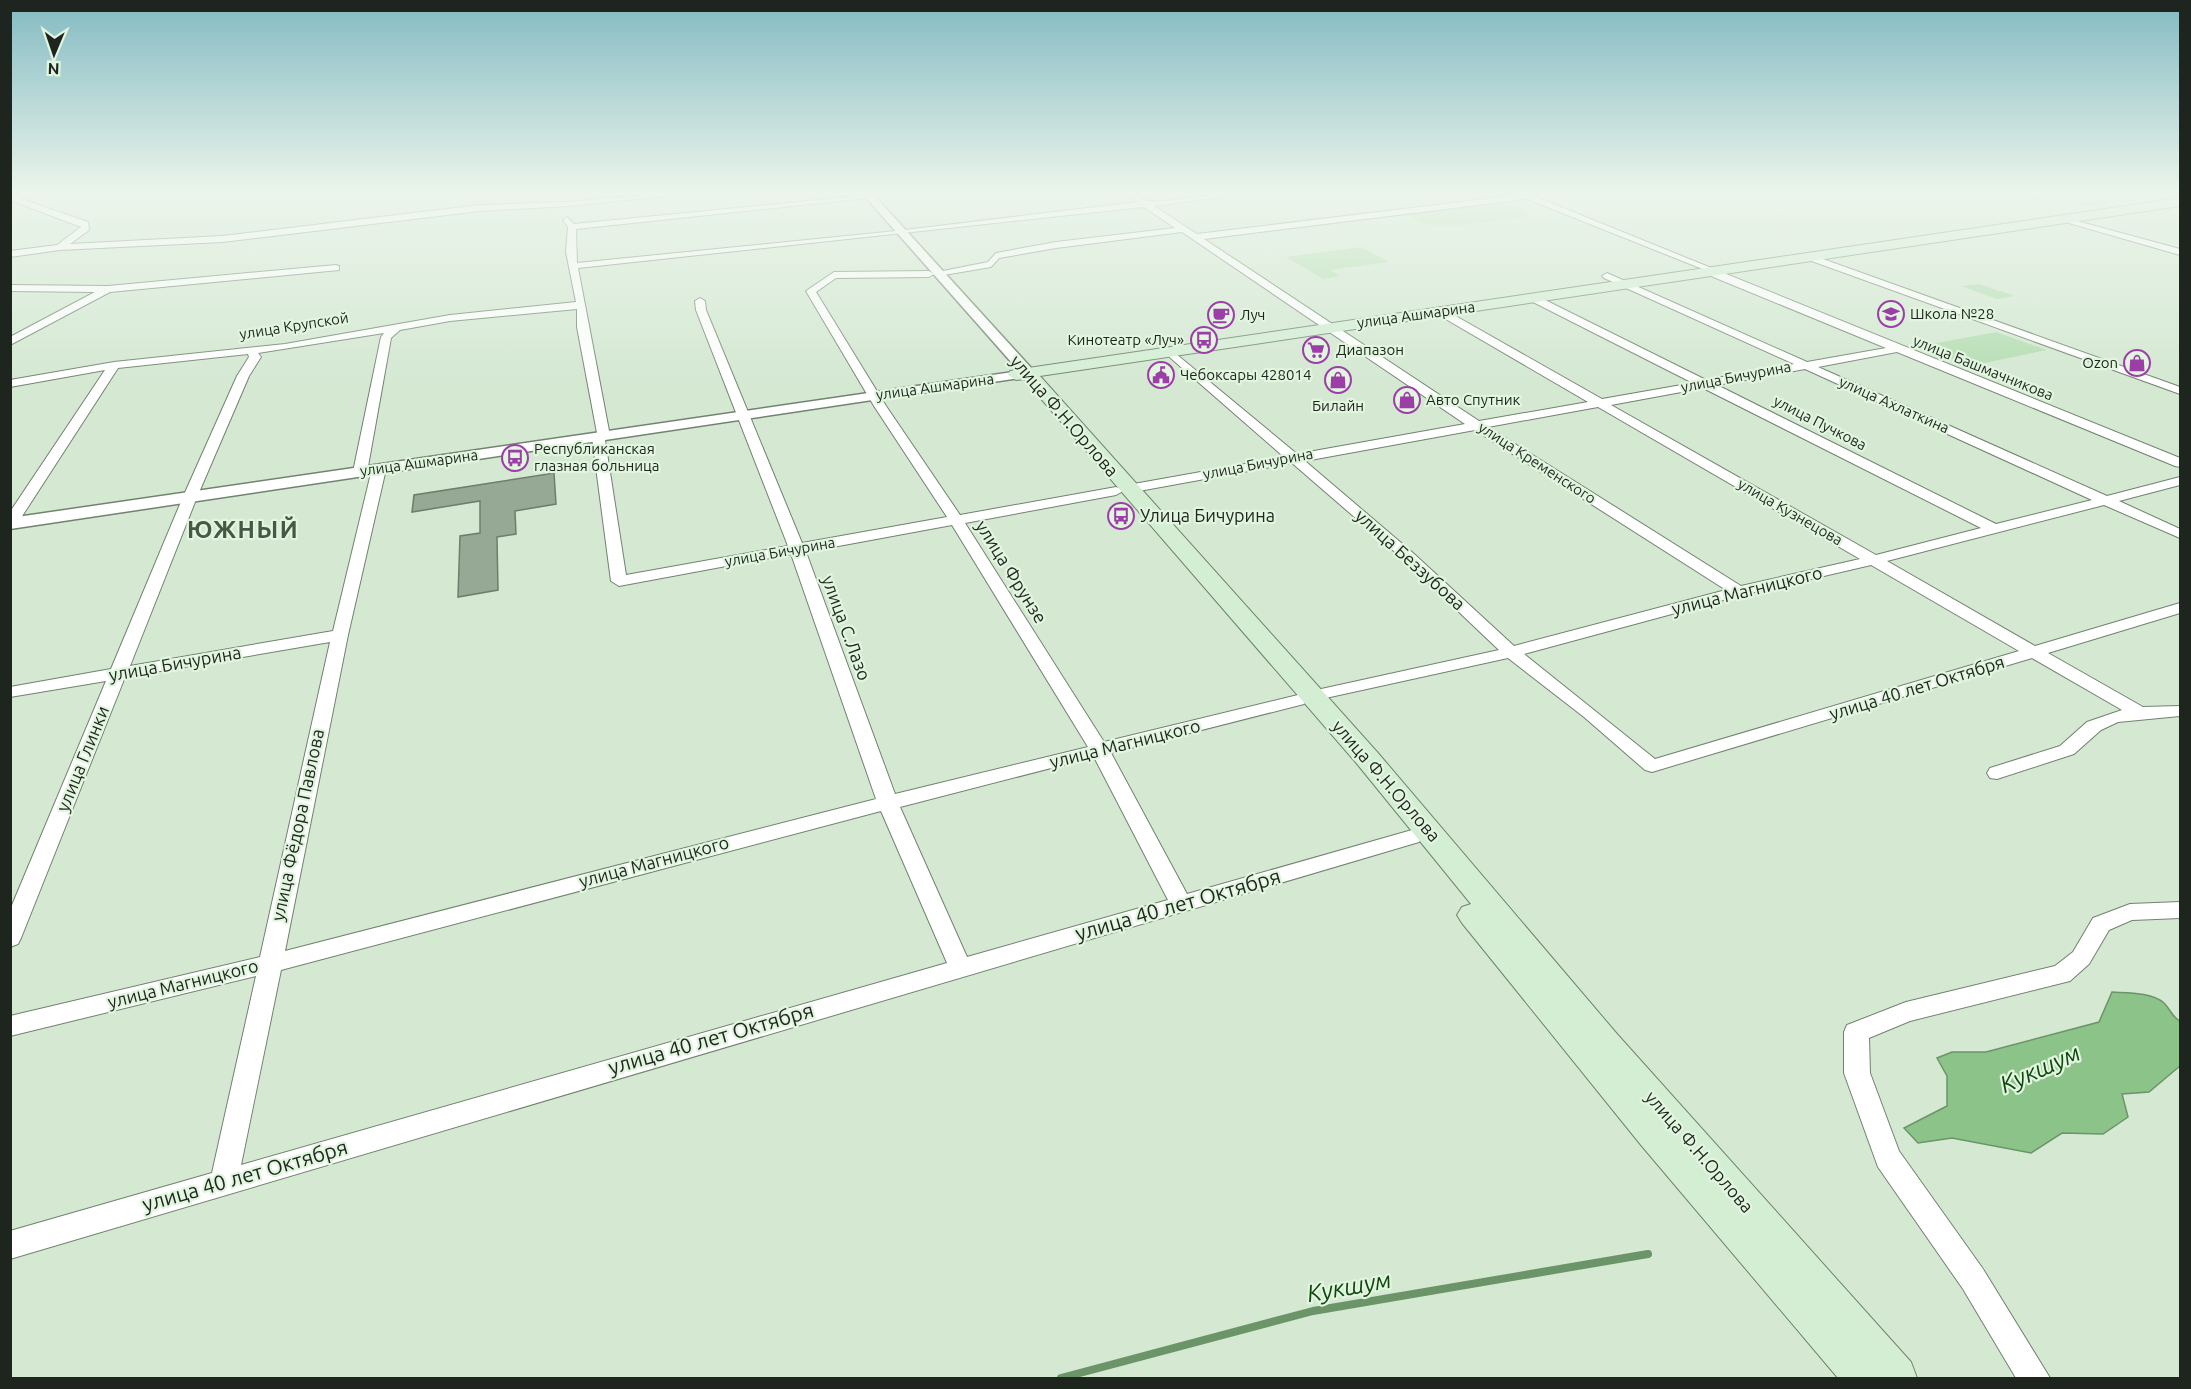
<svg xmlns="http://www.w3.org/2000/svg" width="2191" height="1389" viewBox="0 0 2191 1389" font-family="Ubuntu,sans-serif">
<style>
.green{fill:#b4ddb1}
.water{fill:#8cc389;stroke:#6b9469;stroke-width:1.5}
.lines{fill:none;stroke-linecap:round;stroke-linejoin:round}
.stream{stroke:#6b9469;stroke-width:8}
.building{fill:#96a995;stroke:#6d7f6c;stroke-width:1.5}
.minor-casing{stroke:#71836f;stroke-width:2}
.tertiary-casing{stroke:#71836f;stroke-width:3}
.secondary-casing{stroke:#71836f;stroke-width:2}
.minor{fill:#fff;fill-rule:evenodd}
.tertiary{fill:#fff;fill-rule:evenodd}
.secondary{fill:#d4eed4;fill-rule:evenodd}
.labels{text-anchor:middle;stroke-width:4.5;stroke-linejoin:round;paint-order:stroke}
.far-poi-label{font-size:15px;fill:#1e251e;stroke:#e1f5df;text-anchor:start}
.far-street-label{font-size:15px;fill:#1e251e;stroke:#e1f5df}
.street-label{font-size:18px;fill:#1e251e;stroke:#e1f5df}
.poi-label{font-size:18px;fill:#1e251e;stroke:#e1f5df;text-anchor:start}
.near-street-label{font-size:21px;fill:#1e251e;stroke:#e1f5df}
.district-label{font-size:24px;font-weight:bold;letter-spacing:1.5px;fill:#475846;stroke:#e1f5df}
.near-water-label{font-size:24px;font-style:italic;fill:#0e480f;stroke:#e1f5df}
</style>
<rect width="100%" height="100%" fill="#d4e8d2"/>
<g class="green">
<polygon points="2047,192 2180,192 2180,193 2087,207"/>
<path d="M1499,204L1516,206L1528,214L1518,218C1494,220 1427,235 1410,216L1415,213Z"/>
<polygon points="1361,247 1389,262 1330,270 1340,276 1323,279 1286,257"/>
<polygon points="1979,284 2015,296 1997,299 1961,286"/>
<polygon points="1996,332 2047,350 1970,366 1921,346"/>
</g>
<path class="water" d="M2112,992C2127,993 2152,992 2164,1003C2171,1010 2172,1017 2180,1021V1066L2149,1092L2122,1094L2128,1117L2103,1134L2062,1133L2031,1153L1952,1138L1918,1143L1904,1128L1947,1106V1076L1937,1058L1952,1052H1986L2099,1022Z"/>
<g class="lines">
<polyline class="stream" points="1061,1378 1313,1311 1648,1254"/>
</g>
<polygon class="building" points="554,473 556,504 515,511 516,534 497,537 498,590 458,597 460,536 480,533 480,501 412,512 414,495"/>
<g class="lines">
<defs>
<g id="minor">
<polygon points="679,192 707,192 568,206 480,211 222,242 60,250 10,257 10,251 57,245 81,227 10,200 10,195 88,222 89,230 70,244 222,236 480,205 568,202"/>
<path d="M899,192H923L576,229L577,263L896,231L1138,202L1124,192C1135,192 1141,201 1150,201C1187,203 1223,189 1260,192L1154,206L1197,234L1518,195L1514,192H1524L2180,458V467L2175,466L1897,352L1818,367L2107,496L2180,477V485L2119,501L2180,529V538L2104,505L1887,561L2035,646L2180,603V613L2048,653L2143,707L2180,706V716L2118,722L2101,730L2074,754L1997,779L1990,778L1987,773L1990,768L2060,746L2087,722L2122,710L2032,658L1652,772L1645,770L1584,717L1508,658L1312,701L1307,700L1304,704L1111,753L1187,894L1412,830L1419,832L1422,837L1419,842L10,1259V1231L212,1173L256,976L10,1036V1016L260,957L330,642L125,677L21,938L18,944L10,947V910L106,681L10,697V687L111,669L183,497L237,376L249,357L248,354L118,368L17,524L10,528V512L105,370L10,387V380L114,362L285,344L450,315L576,302L566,252L568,227L563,220L567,217L574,224ZM1527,199L1705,270L1706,274L1886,348L1807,362L1607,273L1602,276L1604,278L1794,364L1706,380L1537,296H1529V300L1693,383L1602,399L1445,310H1437V314L1588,402L1479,421L1204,239ZM1144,207L1175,228L1056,242L996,253L988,262L933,273L938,276L991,267L999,258L1056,248L1182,232L1465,424L1297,454L1170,349L1166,350V354L1284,457L1128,485L1121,489L1116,487L960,515L886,406L816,292L836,278L929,277L934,274L929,271L834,272L806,291L874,406L947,517L802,543L706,310L705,301L700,298L695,301L696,310L788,546L626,575L605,440L610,436L578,268ZM577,309V327L597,433L592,437L611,581L619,586L791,554L876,799L285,951L348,635L386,469L384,466L379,465L372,469L333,631L130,666L197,497L249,376L261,357L258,353L384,333L381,337L353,472L360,476L367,472L391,338L400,330L450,321ZM1805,369L2092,500L1996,524L1717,385ZM1703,388L1981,528L1876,555L1611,405ZM1598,407L1860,559L1741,586L1488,427ZM1475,430L1726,590L1514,646L1413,553L1305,461ZM1292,463L1403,559L1499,650L1312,691L1303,696L1298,695L1104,742L965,523L1116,495L1123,491L1128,493ZM952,525L1088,747L895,794L806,552ZM1871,565L2019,651L1655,759L1524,654L1742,595ZM1094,757L1168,900L967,957L900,807ZM881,811L947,963L241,1165L281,970Z"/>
<polygon points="1978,192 2024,192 2045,195 2041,197"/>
<polygon points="2062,217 2180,249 2180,255 2062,221"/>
<polygon points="1809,254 2180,387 2180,394 1806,259 1804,257"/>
<polygon points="336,265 339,266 339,270 110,292 10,345 10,337 95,292 10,291 10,285 108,286"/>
<polygon points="2180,902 2180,918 2132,920 2109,930 2089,964 2070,981 1910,1021 1869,1038 1870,1073 1899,1151 1983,1269 2050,1378 2016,1378 1963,1289 1878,1167 1844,1073 1844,1032 1847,1025 1906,1002 2055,966 2073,952 2093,918 2130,904"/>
</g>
<polygon id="tertiary" points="861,192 871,192 1033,370 1035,373 1033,376 10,529 10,518 1019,371"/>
<polygon id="secondary" points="2180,198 2180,206 1040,376 1378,753 1617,1034 1911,1362 1917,1378 1838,1378 1641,1145 1462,923 1457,915 1462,907 1471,904 1358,765 1024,379 1016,380 1008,375 1010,371 1028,368"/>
</defs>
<use href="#minor" class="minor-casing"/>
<use href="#tertiary" class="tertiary-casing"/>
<use href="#secondary" class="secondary-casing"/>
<use href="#minor" class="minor"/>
<use href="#tertiary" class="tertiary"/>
<use href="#secondary" class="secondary"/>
</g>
<linearGradient id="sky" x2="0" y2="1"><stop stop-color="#83bac2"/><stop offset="0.5" stop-color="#ecf5eb"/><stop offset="1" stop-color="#ecf5eb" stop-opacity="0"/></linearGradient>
<rect width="2191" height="386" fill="url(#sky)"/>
<defs>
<symbol id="school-ring" viewBox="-11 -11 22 22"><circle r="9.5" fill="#e1f5df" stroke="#9b3ea7" stroke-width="1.5"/><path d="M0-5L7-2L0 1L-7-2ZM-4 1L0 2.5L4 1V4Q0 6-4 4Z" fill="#9b3ea7"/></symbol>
<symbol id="cafe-ring" viewBox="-11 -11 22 22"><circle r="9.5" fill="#e1f5df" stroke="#9b3ea7" stroke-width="1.5"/><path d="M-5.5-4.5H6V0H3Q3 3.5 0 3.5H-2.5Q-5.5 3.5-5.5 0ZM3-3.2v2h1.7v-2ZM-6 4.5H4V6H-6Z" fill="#9b3ea7"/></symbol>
<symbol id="bus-ring" viewBox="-11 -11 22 22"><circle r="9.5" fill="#e1f5df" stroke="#9b3ea7" stroke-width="1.5"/><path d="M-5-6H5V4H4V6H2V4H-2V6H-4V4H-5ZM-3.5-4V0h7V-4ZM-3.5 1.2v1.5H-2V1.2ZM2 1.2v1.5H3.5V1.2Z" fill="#9b3ea7"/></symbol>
<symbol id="supermarket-ring" viewBox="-11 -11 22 22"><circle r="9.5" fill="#e1f5df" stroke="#9b3ea7" stroke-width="1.5"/><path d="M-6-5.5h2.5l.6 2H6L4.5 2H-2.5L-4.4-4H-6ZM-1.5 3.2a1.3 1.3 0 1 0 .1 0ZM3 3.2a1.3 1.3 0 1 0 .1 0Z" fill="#9b3ea7"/></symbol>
<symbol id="shop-ring" viewBox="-11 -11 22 22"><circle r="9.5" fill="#e1f5df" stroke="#9b3ea7" stroke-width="1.5"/><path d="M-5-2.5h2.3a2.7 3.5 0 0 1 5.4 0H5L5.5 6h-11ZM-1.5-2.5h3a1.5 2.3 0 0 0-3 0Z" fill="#9b3ea7"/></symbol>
<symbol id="civic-ring" viewBox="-11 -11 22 22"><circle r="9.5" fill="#e1f5df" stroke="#9b3ea7" stroke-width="1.5"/><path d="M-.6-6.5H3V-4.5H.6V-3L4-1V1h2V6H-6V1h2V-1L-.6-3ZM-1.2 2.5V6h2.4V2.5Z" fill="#9b3ea7"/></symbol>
</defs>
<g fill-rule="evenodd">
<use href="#school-ring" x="1876" y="299" width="30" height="30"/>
<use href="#cafe-ring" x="1206" y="300" width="30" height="30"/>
<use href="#bus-ring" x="1189" y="325" width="30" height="30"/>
<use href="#supermarket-ring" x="1301" y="335" width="30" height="30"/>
<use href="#shop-ring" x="2122" y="348" width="30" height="30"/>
<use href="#civic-ring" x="1146" y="360" width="30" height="30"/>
<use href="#shop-ring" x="1323" y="365" width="30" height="30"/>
<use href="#shop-ring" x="1392" y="385" width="30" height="30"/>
<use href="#bus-ring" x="500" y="443" width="30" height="30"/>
<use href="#bus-ring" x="1106" y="501" width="30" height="30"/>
</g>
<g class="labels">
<g class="far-poi-label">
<text x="1910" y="319">Школа №28</text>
<text x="1240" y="320">Луч</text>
<text x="1184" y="345" text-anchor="end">Кинотеатр «Луч»</text>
<text x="1336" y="355">Диапазон</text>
<text x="2118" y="368" text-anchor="end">Ozon</text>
<text x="1180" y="380">Чебоксары 428014</text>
<text x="1426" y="405">Авто Спутник</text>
<text x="1338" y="411" text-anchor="middle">Билайн</text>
<text x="534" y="454">Республиканская<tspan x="534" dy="17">глазная больница</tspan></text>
</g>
<g class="far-street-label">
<text transform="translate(1416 315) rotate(-8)" y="5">улица Ашмарина</text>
<text transform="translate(294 326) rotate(-9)" y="5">улица Крупской</text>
<text transform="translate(1983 368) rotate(22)" y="5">улица Башмачникова</text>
<text transform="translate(1736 377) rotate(-11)" y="5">улица Бичурина</text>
<text transform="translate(935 387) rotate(-8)" y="5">улица Ашмарина</text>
<text transform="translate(1894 405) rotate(24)" y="5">улица Ахлаткина</text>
<text transform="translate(1820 423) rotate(27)" y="5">улица Пучкова</text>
<text transform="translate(419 463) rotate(-8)" y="5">улица Ашмарина</text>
<text transform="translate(1537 463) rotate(33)" y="5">улица Кременского</text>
<text transform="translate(1258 464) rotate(-11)" y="5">улица Бичурина</text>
<text transform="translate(1790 512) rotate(30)" y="5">улица Кузнецова</text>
<text transform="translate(780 552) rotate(-10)" y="5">улица Бичурина</text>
</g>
<g class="street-label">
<text transform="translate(1064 416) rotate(49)" y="6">улица Ф.Н.Орлова</text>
<text transform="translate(1410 560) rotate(42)" y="6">улица Беззубова</text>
<text transform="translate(1011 572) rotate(58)" y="6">улица Фрунзе</text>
<text transform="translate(1747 591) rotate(-14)" y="6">улица Магницкого</text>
<text transform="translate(846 628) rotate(70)" y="6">улица С.Лазо</text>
<text transform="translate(175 664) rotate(-10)" y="6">улица Бичурина</text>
<text transform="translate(1917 688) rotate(-17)" y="6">улица 40 лет Октября</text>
<text transform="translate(1125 744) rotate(-14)" y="6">улица Магницкого</text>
<text transform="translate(83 759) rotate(-68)" y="6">улица Глинки</text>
<text transform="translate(1386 781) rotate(49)" y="6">улица Ф.Н.Орлова</text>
<text transform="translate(298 825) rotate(-78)" y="6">улица Фёдора Павлова</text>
<text transform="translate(654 862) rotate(-15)" y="6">улица Магницкого</text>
<text transform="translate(183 984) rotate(-14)" y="6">улица Магницкого</text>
<text transform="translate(1699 1152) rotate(49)" y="6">улица Ф.Н.Орлова</text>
</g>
<g class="poi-label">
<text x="1140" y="522">Улица Бичурина</text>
</g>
<g class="near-street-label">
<text transform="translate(1178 905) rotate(-16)" y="7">улица 40 лет Октября</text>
<text transform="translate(711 1039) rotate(-16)" y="7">улица 40 лет Октября</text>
<text transform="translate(245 1176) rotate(-16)" y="7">улица 40 лет Октября</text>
</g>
<g class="district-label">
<text x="243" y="538">ЮЖНЫЙ</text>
</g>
<g class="near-water-label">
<text transform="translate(2040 1069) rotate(-24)" y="8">Кукшум</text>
<text transform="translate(1349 1287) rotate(-10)" y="8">Кукшум</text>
</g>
</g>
<rect width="2191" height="1389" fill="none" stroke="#1e251e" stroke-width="24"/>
<g transform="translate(54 54) rotate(182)" stroke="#e1f5df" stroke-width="4.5" paint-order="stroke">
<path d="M0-4.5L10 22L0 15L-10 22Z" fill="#1e251e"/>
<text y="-9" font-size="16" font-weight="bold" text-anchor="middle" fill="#1e251e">N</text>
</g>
</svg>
